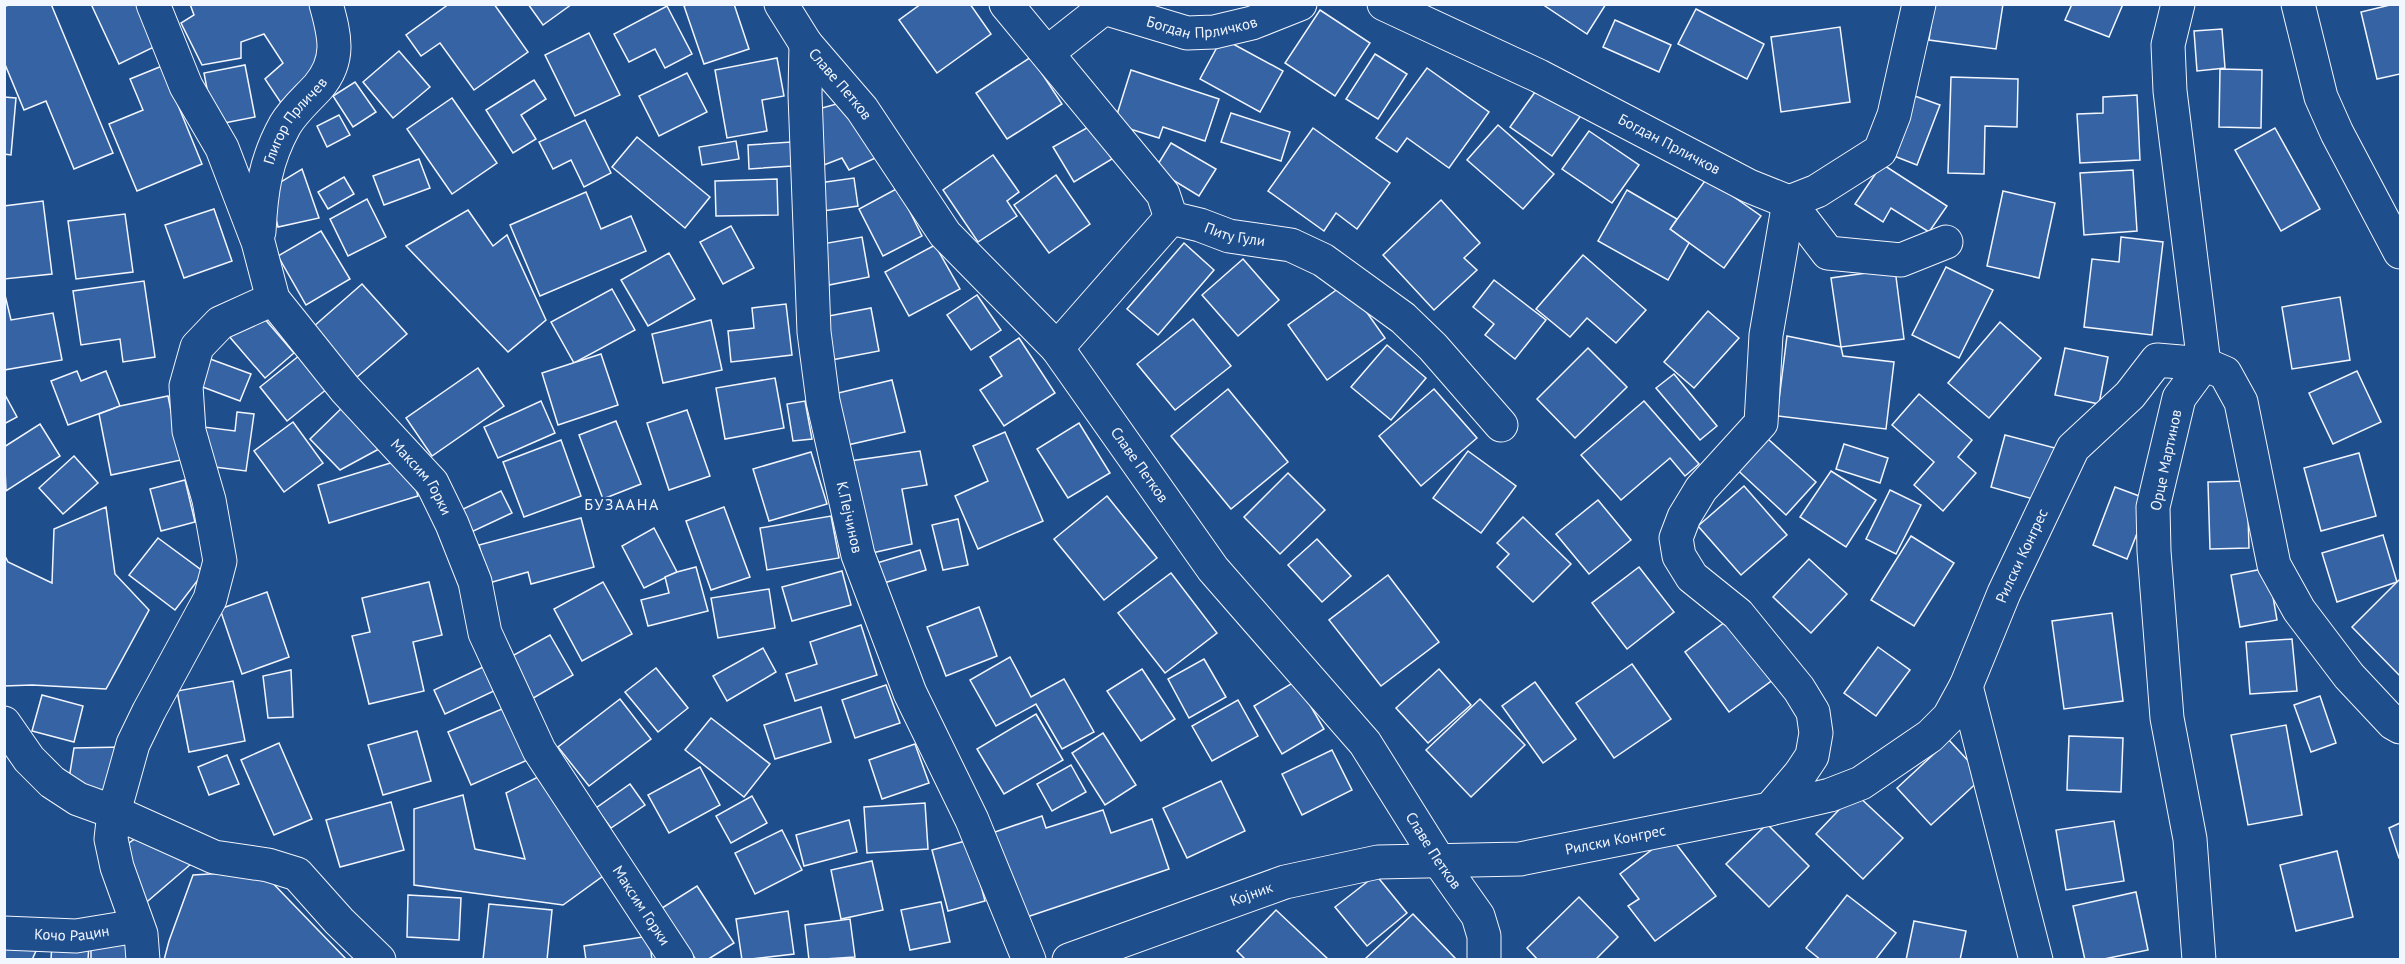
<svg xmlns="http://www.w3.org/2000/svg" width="2405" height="964" viewBox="0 0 2405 964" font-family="'PT Sans',sans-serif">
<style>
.building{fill:#3563a3;stroke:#f2f6ff;stroke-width:1.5}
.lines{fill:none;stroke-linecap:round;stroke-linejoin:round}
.minor-casing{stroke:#f2f6ff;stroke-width:35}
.minor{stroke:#1f4e8c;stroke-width:33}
.labels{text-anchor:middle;stroke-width:4.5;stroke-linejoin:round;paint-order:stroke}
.street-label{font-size:15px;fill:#f2f6ff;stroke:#1f4e8c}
.neighbourhood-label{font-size:16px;letter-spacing:1.5px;fill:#f2f6ff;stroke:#1f4e8c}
</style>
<rect width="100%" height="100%" fill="#1f4e8c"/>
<g class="building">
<polygon points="10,4 51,4 113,153 74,169 46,101 24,110 4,62 4,7"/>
<polygon points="91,4 136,4 156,46 119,64"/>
<polygon points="190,4 312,4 331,61 281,103 265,79 283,63 264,34 241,42 241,58 202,65 181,23 194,15"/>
<polygon points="449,4 494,4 528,52 474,90 440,43 421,56 406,35"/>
<polygon points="528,4 572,4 543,25"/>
<polygon points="689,4 734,4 749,49 704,64 684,6"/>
<polygon points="921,4 970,4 991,34 937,73 899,20"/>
<polygon points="1542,4 1606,4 1587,34"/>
<polygon points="1934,4 2003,4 1996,49 1929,40"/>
<polygon points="2072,4 2123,4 2109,37 2065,20"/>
<polygon points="2394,4 2400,4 2400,74 2377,79 2361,12"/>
<polygon points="667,6 692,54 665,68 655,49 629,62 614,34"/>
<polygon points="1696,9 1764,44 1747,79 1678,44"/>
<polygon points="1320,10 1370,43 1335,96 1285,63"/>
<polygon points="1615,20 1671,45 1659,72 1603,47"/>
<polygon points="1840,27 1850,102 1781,112 1771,37"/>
<polygon points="2222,29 2225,68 2197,71 2194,31"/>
<polygon points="589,33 620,95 575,116 545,55"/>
<polygon points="1222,38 1283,71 1260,112 1200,79"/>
<polygon points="399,51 430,87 393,118 363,82"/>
<polygon points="1375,54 1407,74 1378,119 1346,99"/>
<polygon points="1031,57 1062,104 1007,139 976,93"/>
<polygon points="777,58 784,96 762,100 767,131 727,138 715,70"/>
<polygon points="245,65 255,117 214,125 204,73"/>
<polygon points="162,66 202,164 137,191 109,124 143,110 130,79"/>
<polygon points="1427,68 1489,112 1449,168 1407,138 1397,152 1376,138"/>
<polygon points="2220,69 2262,70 2261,128 2219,127"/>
<polygon points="1131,70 1219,99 1205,141 1163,127 1159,138 1114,124"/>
<polygon points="687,73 707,112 659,136 639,96"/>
<polygon points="1951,77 2018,79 2017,127 1985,126 1984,174 1948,173"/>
<polygon points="534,80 546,99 521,115 536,139 513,153 486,110"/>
<polygon points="355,82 376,112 353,127 333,96"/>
<polygon points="1540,85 1582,114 1552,156 1510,127"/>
<polygon points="1912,95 1940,105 1917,165 1889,154"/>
<polygon points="2137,95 2140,160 2080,163 2077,114 2103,113 2103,97"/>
<polygon points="4,97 16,98 11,155 4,154"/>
<polygon points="452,98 497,163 452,194 407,129"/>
<polygon points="840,103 880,156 849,170 842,158 824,165 811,111"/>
<polygon points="1231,113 1290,132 1281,161 1221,142"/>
<polygon points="339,115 350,135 327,147 317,126"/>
<polygon points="585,120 611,173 584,187 571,160 553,169 539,142"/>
<polygon points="1092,125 1112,159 1074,182 1053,147"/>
<polygon points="1498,125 1554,174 1523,209 1467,160"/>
<polygon points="1313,128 1390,183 1357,229 1336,213 1324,231 1268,191"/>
<polygon points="2275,128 2320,209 2281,231 2235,150"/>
<polygon points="1589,131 1639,165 1612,203 1562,169"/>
<polygon points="637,137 710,197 685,228 612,167"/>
<polygon points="736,141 739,159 702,165 699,147"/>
<polygon points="791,142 792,166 749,169 748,145"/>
<polygon points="1171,143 1216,169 1199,196 1155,169"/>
<polygon points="993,155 1019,192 1007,201 1017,216 978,242 943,190"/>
<polygon points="419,159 430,188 384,205 373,176"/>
<polygon points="1882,164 1947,206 1929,232 1891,208 1883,222 1855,204"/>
<polygon points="302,169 319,218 278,227 269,189"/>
<polygon points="2133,170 2137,231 2084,235 2080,173"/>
<polygon points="1056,175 1090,224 1049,253 1014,205"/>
<polygon points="344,177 354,194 328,209 318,192"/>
<polygon points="854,178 858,206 823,211 819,183"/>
<polygon points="1707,178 1761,216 1724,268 1670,229"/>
<polygon points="777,179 778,215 716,216 715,181"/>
<polygon points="898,188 922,236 883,256 859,209"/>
<polygon points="1627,190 1677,219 1670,229 1689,243 1668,280 1598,241"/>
<polygon points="2003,191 2055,203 2039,278 1987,266"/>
<polygon points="586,192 601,229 631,216 646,251 540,296 510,225"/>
<polygon points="367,199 386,237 348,256 330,219"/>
<polygon points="1441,200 1480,243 1464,258 1477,270 1434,310 1383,255"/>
<polygon points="43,201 52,274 4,279 4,206"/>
<polygon points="214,209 232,261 184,278 165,225"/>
<polygon points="468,210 493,246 507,235 546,320 508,352 406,246"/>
<polygon points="125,214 133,272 76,279 68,221"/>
<polygon points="731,226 754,268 723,284 700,242"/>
<polygon points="321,231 350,279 306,305 278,256"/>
<polygon points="862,237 869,277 829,285 822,244"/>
<polygon points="2121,237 2163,242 2152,335 2084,327 2092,259 2119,262"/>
<polygon points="1184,243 1214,270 1158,335 1127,309"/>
<polygon points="935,245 960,289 909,316 885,272"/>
<polygon points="669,253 695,299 648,326 621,280"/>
<polygon points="1583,255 1646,310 1616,343 1587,318 1570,337 1536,309"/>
<polygon points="1243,259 1279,300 1238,336 1202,295"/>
<polygon points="1946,267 1993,290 1959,358 1912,335"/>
<polygon points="1895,269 1904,339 1841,347 1831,278"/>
<polygon points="1494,280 1546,320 1515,359 1485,335 1494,324 1473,307"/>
<polygon points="144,281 155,357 123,362 120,339 81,345 73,291"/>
<polygon points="1346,283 1385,338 1327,380 1288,325"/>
<polygon points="362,284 407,334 357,377 313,327"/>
<polygon points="612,289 635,330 574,363 551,322"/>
<polygon points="4,291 11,320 53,313 62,360 4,370"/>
<polygon points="977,295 1001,330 971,350 947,315"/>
<polygon points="2340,297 2350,360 2292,369 2282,307"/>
<polygon points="786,304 792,355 731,362 728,331 754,328 752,308"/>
<polygon points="871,308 879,351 826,361 818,318"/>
<polygon points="257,310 294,353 265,378 228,335"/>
<polygon points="1708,311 1739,338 1694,388 1664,362"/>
<polygon points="1193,319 1231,366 1175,410 1137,364"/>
<polygon points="711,320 722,370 663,383 652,334"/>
<polygon points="2000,322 2041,358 1989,418 1948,383"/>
<polygon points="1787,336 1841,347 1843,356 1894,362 1886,429 1777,416"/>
<polygon points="1019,338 1055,393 1004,426 980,390 1002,376 990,357"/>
<polygon points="1387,345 1426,378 1391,420 1351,387"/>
<polygon points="1588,348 1627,387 1575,438 1537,399"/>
<polygon points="2065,348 2108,357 2099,404 2055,395"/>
<polygon points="305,351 332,385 287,421 260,387"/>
<polygon points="601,354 618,405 558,425 542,373"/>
<polygon points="202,356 251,374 240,401 192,383"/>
<polygon points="478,368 504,406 432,456 406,418"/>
<polygon points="77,371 81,381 106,371 120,406 68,425 51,381"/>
<polygon points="2357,371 2381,422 2333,444 2309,393"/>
<polygon points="1674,374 1717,426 1700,440 1656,388"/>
<polygon points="775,378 784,428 725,439 716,388"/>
<polygon points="892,380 905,432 843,446 830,395"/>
<polygon points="1228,389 1288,462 1231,509 1171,436"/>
<polygon points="1434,389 1477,438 1421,486 1379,436"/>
<polygon points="4,393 17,417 4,424"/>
<polygon points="1919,394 1972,440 1958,457 1976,473 1943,511 1914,485 1934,462 1892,425"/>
<polygon points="168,396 181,460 111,475 99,414 120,406"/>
<polygon points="541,401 555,433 498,458 484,427"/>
<polygon points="805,401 812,439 793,441 787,404"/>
<polygon points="1644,401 1699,464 1685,476 1670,458 1621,500 1581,455"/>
<polygon points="347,403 390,443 340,470 310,439"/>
<polygon points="687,410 710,476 669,490 647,423"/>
<polygon points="237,412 254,414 246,471 199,465 204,427 235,431"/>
<polygon points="616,421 641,484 603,499 579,435"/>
<polygon points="293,422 323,463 284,492 254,451"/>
<polygon points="1079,423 1110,473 1068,498 1037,449"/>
<polygon points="40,424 60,456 6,491 4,447"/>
<polygon points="1759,431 1816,482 1786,515 1730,463"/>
<polygon points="1005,432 1043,521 978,549 955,496 988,481 973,446"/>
<polygon points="2005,435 2055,448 2040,501 1991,487"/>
<polygon points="561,440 581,496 524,517 503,462"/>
<polygon points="1844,444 1888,458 1880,483 1836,469"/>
<polygon points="920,451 927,485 902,489 912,544 863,555 843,462"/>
<polygon points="1468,451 1516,486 1481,533 1433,498"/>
<polygon points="811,452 827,504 769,521 753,469"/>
<polygon points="2359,453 2376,516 2321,531 2304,468"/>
<polygon points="74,456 98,483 63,514 39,488"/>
<polygon points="407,458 418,496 329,523 318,485"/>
<polygon points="1831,471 1876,500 1846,547 1800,517"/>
<polygon points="1288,473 1325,510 1280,554 1244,517"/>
<polygon points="185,480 195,522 161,531 150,489"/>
<polygon points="2247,481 2249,548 2210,549 2208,482"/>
<polygon points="1744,486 1787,535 1741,575 1698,526"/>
<polygon points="2115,487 2150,500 2127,559 2093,545"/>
<polygon points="1890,490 1921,505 1896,554 1866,539"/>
<polygon points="501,491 512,513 467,534 457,512"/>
<polygon points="1107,496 1157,558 1104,600 1054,539"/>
<polygon points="1598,500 1631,540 1589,574 1556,534"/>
<polygon points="106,507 115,574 149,610 106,689 32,685 4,686 4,554 8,562 52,583 54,529"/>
<polygon points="724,507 750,577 711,590 686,521"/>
<polygon points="831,516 839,558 767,570 760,528"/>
<polygon points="1523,517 1571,564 1533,602 1497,567 1509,554 1497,543"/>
<polygon points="581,518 594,567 531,584 528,572 489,583 479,545"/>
<polygon points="958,519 968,565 943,570 932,525"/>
<polygon points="654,528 677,572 644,588 622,546"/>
<polygon points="2383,535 2397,582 2337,602 2322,553"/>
<polygon points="1911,536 1954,563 1914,626 1871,600"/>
<polygon points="158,538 204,572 175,610 129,575"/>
<polygon points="1317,539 1351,576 1322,602 1288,565"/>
<polygon points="920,550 926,570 884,583 877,563"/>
<polygon points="1809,559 1847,594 1811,633 1773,597"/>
<polygon points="696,567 708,611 648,626 641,600 669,593 665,577 677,572"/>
<polygon points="1639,567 1674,612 1627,649 1592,603"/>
<polygon points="2268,568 2277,620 2240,627 2231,575"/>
<polygon points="842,571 851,605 792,621 782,587"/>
<polygon points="1171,573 1217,633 1165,673 1118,613"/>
<polygon points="1388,575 1439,642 1381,686 1329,620"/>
<polygon points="2399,580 2400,581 2400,676 2352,627"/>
<polygon points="429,582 442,635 413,642 424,691 369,704 352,636 370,632 362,598"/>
<polygon points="603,582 632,634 582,661 554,609"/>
<polygon points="769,589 775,628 718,638 711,598"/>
<polygon points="267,592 289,657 242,674 220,609"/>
<polygon points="979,607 997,656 946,676 927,627"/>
<polygon points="2112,613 2123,701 2064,709 2052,621"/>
<polygon points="1729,619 1774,679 1729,712 1685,652"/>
<polygon points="861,625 877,675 795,701 786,674 817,664 810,642"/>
<polygon points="550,635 573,675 530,700 507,659"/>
<polygon points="2292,639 2297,691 2250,694 2246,642"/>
<polygon points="1878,647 1910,670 1876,716 1844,693"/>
<polygon points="763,648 776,672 727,701 713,676"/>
<polygon points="1010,657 1031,697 1064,679 1094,732 1062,749 1036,704 996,726 970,680"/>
<polygon points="1204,659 1226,697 1189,718 1168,679"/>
<polygon points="1632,664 1671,719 1614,758 1576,703"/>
<polygon points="483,667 494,691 445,714 434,690"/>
<polygon points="656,668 688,708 658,732 625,692"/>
<polygon points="1142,669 1175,719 1141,741 1107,691"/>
<polygon points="1439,669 1471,705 1428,743 1396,708"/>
<polygon points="291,670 293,717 268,718 263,676"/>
<polygon points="233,681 245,741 189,752 177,691"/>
<polygon points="1296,681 1324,729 1282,754 1254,706"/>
<polygon points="1535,682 1576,739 1543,763 1502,706"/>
<polygon points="886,685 900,723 855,738 842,700"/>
<polygon points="42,695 83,706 74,742 32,731"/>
<polygon points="2320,696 2336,743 2311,752 2294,705"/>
<polygon points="620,699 651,739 589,786 558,747"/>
<polygon points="1480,699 1525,745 1471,797 1426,750"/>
<polygon points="1238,700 1258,736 1212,761 1192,726"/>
<polygon points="509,706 532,758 471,785 448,732"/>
<polygon points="821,707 831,742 775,759 764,725"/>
<polygon points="1036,714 1063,760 1004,794 977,749"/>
<polygon points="711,718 770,764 744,797 685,750"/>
<polygon points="2286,725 2302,815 2248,825 2231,735"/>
<polygon points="417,731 431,781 383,795 368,745"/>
<polygon points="1103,733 1136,785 1105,805 1072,753"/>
<polygon points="2069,736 2123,738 2121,792 2067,790"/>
<polygon points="1949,740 1983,777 1931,825 1897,788"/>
<polygon points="279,743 312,819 274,835 241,760"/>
<polygon points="915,744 929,783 882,799 869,760"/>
<polygon points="122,747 111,795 68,785 74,748"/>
<polygon points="1332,750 1352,790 1302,815 1282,774"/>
<polygon points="227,755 239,784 209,795 198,767"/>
<polygon points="1071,765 1086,792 1052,811 1037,784"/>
<polygon points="700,767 720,805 669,833 648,795"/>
<polygon points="544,774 603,876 563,905 414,885 414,809 463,795 475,849 525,859 506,793"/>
<polygon points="1221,781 1245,831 1187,858 1163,808"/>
<polygon points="630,784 645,805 611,828 596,808"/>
<polygon points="1855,793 1903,838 1863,879 1816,834"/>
<polygon points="752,796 767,823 731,843 716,816"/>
<polygon points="391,802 404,850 340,867 326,820"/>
<polygon points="925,803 928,849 867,853 864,807"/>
<polygon points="1103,810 1111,833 1152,819 1169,869 1021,919 992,833 1042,816 1046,828"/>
<polygon points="849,820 857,852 804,866 796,835"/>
<polygon points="2114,821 2124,881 2066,890 2056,830"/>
<polygon points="2400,823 2400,858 2399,858 2389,828"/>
<polygon points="1767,824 1809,866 1769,907 1726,864"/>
<polygon points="782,830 802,870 755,894 735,853"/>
<polygon points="139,836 191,864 142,906 119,850"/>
<polygon points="1670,836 1716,896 1655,941 1628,906 1639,899 1620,874"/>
<polygon points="969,840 985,901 948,911 932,850"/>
<polygon points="2337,851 2353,917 2296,931 2280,865"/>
<polygon points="872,861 883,910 841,919 831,870"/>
<polygon points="261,871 347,960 164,960 169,941 193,875"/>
<polygon points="1376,875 1407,913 1367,946 1335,907"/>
<polygon points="697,886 734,943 707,960 696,960 662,908"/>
<polygon points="2136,892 2148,950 2099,960 2085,960 2073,906"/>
<polygon points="408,895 461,898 459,940 407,937"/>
<polygon points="1847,895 1896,933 1875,960 1821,960 1806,948"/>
<polygon points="1579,897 1618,937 1595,960 1538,960 1527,948"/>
<polygon points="941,902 950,942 910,950 901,910"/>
<polygon points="489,904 552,910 547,960 483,960"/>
<polygon points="1276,910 1329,960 1246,960 1237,951"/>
<polygon points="788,911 794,954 742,960 736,919"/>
<polygon points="1413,914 1455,958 1453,960 1365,959"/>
<polygon points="850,919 855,957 809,960 805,925"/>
<polygon points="1914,921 1966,931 1960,960 1906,960"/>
<polygon points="649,936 652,960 586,960 584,946"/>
<polygon points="139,937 138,960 91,960 91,948"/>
<polygon points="4,938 39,944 32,960 4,960"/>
<polygon points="52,942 89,944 88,960 51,960"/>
</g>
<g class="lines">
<defs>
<g id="minor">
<path id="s1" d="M153,4L186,86L222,148L258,242L273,299L345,389L432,483L452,524L475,582L485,633L539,750L677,960"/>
<path id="s2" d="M781,4L806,44L862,109L945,234L1057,348L1213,569L1365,743L1439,861L1478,916L1484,936V960"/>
<path id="s3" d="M1006,4L1163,194L1171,218L1200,225L1229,236L1291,245L1323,260L1403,318L1433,347L1501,425"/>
<path id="s4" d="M1384,4L1539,76L1749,186L1789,202L1828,253L1901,260L1946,242"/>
<polyline points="2178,4 2168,45 2170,91 2204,364 2179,398 2153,507 2154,551 2167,718 2190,839 2199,960"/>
<polyline points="2298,4 2321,97 2337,133 2400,252"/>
<path id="s5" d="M806,44L805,95L814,332L823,401L858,555L910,693L972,820L1029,960"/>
<path id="s6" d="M1047,53L1104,8L1187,33L1214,32L1252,23L1300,4"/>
<path id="s7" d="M259,232C261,192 265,161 285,125C294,110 306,100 318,87C341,60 335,36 326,4"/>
<polyline points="1057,348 1171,218"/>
<polyline points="1966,686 2036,960"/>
<polyline points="4,723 29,759 52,782 78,799 114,812 214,857 268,865 297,874 339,921 379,960"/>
<polyline points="1770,809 1800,774 1812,756 1816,733 1813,712 1799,689 1738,614 1692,577 1679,556 1676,538 1684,517 1701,489 1761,423 1766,335 1789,202 1817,191 1880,151 1894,115 1919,4"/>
<path id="s8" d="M4,933L76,936L137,926"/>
<polyline points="143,960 141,934 117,867 111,839 114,812 133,744 149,711 210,599 220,561 209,500 189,431 186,386 197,347 220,323 273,299"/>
<path id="s9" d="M1069,960L1285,882L1378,862L1520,859L1770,809L1830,795L1861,783L1930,736L1949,717L1966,686L2004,593L2073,448L2130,395L2157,360L2204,364L2225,373L2241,402L2274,565L2299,610L2349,676L2393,723L2400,727"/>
</g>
</defs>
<use href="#minor" class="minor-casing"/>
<use href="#minor" class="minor"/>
</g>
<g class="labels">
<g class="street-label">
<text dy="5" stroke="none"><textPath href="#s6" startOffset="174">Богдан Прличков</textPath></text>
<text dy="5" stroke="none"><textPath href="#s2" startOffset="100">Славе Петков</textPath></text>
<text dy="5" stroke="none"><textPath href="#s7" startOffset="120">Глигор Прличев</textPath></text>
<text dy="5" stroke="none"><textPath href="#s4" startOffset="318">Богдан Прличков</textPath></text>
<text dy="5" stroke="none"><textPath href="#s3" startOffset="338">Питу Гули</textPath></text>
<text transform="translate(2166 460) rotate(-78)" y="5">Орце Мартинов</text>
<text dy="5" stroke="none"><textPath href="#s2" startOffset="586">Славе Петков</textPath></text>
<text dy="5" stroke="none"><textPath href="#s1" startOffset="552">Максим Горки</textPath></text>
<text dy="5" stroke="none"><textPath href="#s5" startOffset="477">К.Пејчинов</textPath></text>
<text dy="5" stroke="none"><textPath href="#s9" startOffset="1104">Рилски Конгрес</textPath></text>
<text dy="5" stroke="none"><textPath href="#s9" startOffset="564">Рилски Конгрес</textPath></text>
<text dy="5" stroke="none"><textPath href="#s2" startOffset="1072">Славе Петков</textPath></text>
<text dy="5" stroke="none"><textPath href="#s9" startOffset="194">Којник</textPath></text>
<text dy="5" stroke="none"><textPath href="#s1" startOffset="1038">Максим Горки</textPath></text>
<text dy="5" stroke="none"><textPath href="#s8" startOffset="68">Кочо Рацин</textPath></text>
</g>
<g class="neighbourhood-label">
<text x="622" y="510">БУЗААНА</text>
</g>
</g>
<rect width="2405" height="964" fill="none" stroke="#f2f6ff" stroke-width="12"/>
</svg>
